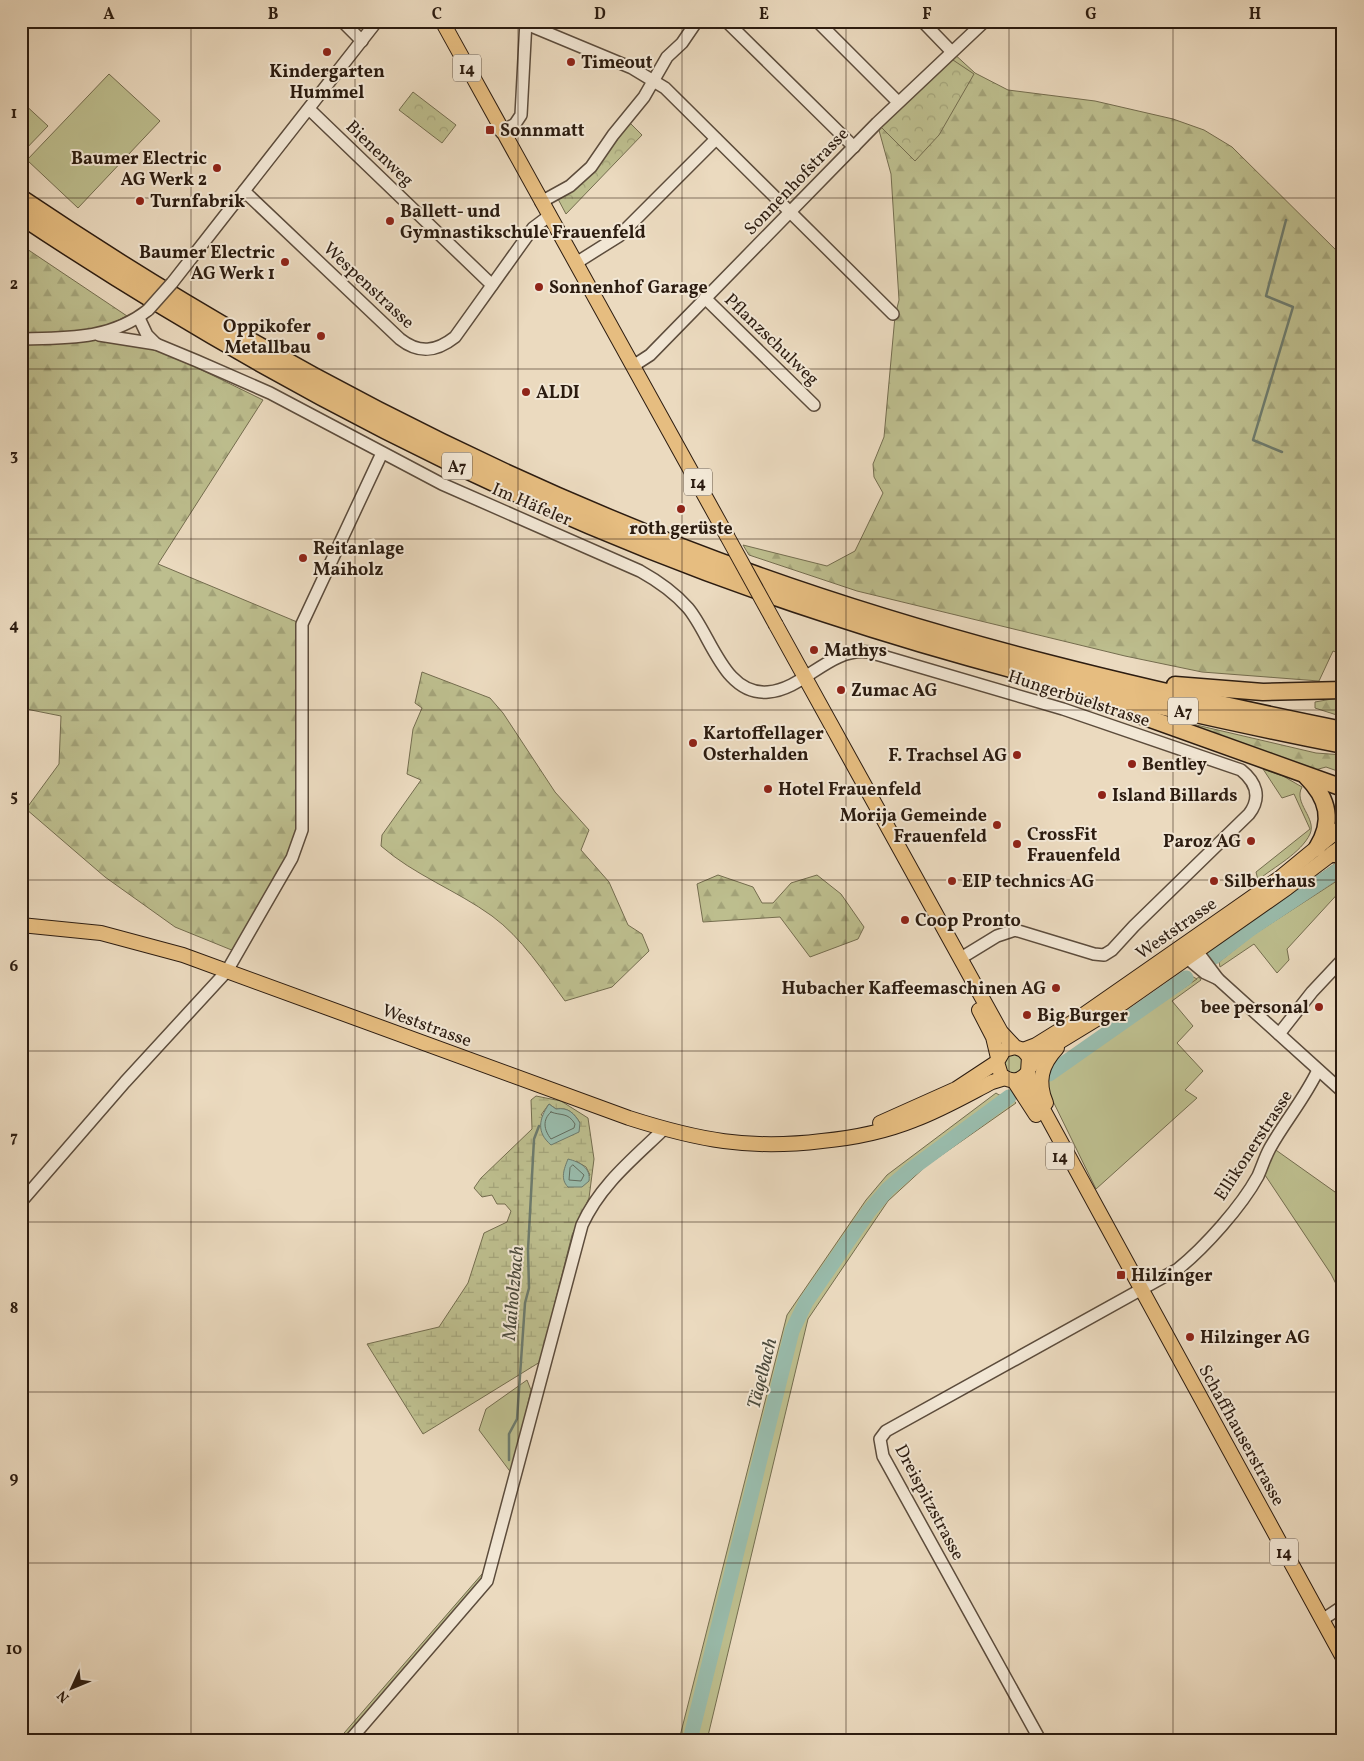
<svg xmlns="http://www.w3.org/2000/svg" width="1364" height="1761" viewBox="0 0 1364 1761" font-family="Vollkorn,serif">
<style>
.grass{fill:#bdbe8e;stroke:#746d4f}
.forest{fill:url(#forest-firs);stroke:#746d4f}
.wetland{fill:url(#wetland-marsh);stroke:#746d4f;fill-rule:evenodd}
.park{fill:url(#park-crowns);stroke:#746d4f}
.water{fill:#99bbab;stroke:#6d7b6d}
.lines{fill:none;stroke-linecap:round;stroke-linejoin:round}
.shore{stroke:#626c5e;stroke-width:1}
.stream{stroke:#6d7b6d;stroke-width:2.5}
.river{stroke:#99bbab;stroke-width:15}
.minor-casing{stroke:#5c4c3c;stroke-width:14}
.major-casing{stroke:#2c1c10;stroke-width:16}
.highway-casing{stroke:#2c1c10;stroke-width:19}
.minor{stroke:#f2e7d5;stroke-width:11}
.major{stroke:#e6bd80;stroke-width:14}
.highway{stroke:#e6bd80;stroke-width:16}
.minor-bridge-casing{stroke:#5c4c3c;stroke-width:14;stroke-linecap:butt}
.major-bridge-casing{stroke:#2c1c10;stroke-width:16;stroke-linecap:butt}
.minor-bridge{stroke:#f2e7d5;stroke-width:11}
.major-bridge{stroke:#e6bd80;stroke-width:14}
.grid{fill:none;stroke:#2c1c10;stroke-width:1;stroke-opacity:0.55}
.poi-dot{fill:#8f2418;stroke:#f2e7d5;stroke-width:2}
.labels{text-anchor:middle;stroke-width:4;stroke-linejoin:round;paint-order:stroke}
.shield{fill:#f2e7d5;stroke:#67594b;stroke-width:1}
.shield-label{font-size:16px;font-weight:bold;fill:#2c1c10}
.poi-label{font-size:18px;font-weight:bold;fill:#2c1c10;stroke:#f2e7d5;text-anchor:start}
.street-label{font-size:18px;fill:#2c1c10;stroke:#f2e7d5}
.water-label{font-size:19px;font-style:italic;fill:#4d4c3e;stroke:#f2e7d5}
.neatline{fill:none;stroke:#2c1c10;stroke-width:2}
.grid-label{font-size:16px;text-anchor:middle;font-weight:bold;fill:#2c1c10}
</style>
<defs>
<pattern id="forest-firs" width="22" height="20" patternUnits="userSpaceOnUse" patternTransform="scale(1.25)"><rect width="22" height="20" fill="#bdbe8e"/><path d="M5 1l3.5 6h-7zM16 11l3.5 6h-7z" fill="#a3a379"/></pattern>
<pattern id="wetland-marsh" width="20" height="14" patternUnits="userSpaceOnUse" patternTransform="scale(1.25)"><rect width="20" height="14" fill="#bdbe8e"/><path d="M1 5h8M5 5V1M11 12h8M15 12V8" fill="none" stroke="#a3a379"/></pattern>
<pattern id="park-crowns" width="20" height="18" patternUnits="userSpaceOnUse" patternTransform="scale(1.25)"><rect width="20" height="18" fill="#bdbe8e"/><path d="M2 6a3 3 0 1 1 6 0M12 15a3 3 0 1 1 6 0" fill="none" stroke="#a3a379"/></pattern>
</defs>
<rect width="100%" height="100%" fill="#ebdabf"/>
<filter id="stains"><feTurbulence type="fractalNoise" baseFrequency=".004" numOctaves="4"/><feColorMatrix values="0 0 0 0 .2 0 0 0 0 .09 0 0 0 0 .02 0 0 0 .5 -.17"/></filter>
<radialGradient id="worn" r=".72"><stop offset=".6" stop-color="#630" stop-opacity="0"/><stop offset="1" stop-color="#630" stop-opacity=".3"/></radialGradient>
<g class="grass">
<polygon points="109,74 160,121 78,208 27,160"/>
<polygon points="21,101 48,126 21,154"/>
<path d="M1263,769L1283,776L1302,787C1293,803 1317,818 1310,834C1301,853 1274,867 1258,880L1256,872L1310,829L1294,794L1282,798Z"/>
<polygon points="1343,877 1343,888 1287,949 1289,960 1277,973 1254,944 1220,967 1219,962 1253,935"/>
<polygon points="1199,977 1201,980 1172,1001 1193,1026 1177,1043 1203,1071 1185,1090 1197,1098 1096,1189 1049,1093 1046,1084 1049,1078"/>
<polygon points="1010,1052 1021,1055 1025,1065 1018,1074 1007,1073 1002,1060"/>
<polygon points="996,1093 999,1095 1009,1095 1016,1103 926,1166 888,1201 808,1319 707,1740 679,1740 787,1315 866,1200 887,1175"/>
<polygon points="1273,1148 1335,1192 1343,1187 1343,1298 1331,1274 1263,1172"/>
<polygon points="527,1380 531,1390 512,1474 479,1430 486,1409"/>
<polygon points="482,1574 487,1581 350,1740 338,1740"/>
</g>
<g class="forest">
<polygon points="951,51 975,73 1008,90 1095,101 1173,119 1204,130 1232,147 1343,257 1343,655 1333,651 1319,681 1202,672 1125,656 857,591 749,555 743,545 827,566 855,551 883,493 874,477 873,464 884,437 895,316 899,300 891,174 877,123"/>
<polygon points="21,245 127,316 104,327 163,351 263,400 158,564 302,624 302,830 239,953 175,927 105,877 26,809 59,764 61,716 21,708"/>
<path d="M422,672L490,698L503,713L555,792L589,830L581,850L609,882L628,925L642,934L649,951L612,987L565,1001C543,971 522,938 492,916C456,890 414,875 381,846L382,835L421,780L407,774L413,729L422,708L415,703Z"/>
<polygon points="1343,697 1343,717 1315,708 1315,702"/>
<polygon points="1175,720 1316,753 1343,755 1343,773 1326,767 1315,770"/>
<polygon points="1343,858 1343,876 1253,935 1218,961 1214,953 1233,936"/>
<polygon points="718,875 753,887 762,903 773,903 791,883 817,875 841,894 864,927 858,939 810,957 780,917 703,922 697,884"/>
<polygon points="1184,972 1197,979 1056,1074 1052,1065"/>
</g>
<path class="wetland" d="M536,1096L561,1101L588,1118L594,1159L589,1198L572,1235L540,1362L423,1434L367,1344L439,1327L468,1283L484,1233L507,1222L511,1211L505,1204H497L492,1195L482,1197L474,1188L481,1178L532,1129L531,1100ZM549,1104L556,1109C568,1107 574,1113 580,1123L541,1115ZM576,1161L586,1167L590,1175L575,1185L568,1187Z"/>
<g class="park">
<polygon points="950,58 974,74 939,135 915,161 880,126"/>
<polygon points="413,92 456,125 442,143 399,110"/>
<polygon points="630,123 642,135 566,214 558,199 581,184 592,173"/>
</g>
<g class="water">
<path d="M549,1104L556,1109C568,1107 574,1113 580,1123L579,1132L551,1145C536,1132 539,1119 549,1104Z"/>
<path d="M568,1159C580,1162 591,1168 589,1181L582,1187H568C560,1179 564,1169 568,1159Z"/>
</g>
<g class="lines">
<g class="shore">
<path d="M551,1112C561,1116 568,1112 575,1124L574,1128L551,1139C544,1130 542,1120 551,1112Z"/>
<polygon points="573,1165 584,1175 581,1181 569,1180 570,1168"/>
</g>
<g class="stream">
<polyline points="1282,452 1253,440 1293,307 1266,296 1286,220"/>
<polyline points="509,1460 509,1434 517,1419 525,1303 529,1288 528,1250 534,1139 539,1126"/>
</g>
<g class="river">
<polyline points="1214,957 1249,930 1343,867"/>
<polyline points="1049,1074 1186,978"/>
<polyline points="690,1740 792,1331 806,1302 869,1211 888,1189 910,1170 1009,1097"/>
</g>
<defs>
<g id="minor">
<polyline points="342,21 362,41"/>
<polyline points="519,21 632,68 665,88 893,314"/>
<polyline points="726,21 854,147"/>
<polyline points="817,21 898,102"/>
<polyline points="922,21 951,51"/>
<polyline points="309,109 492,285"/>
<polyline points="501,132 515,124 521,115 526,21"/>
<path d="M244,191L400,339C419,354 436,352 455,337L533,228L549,216"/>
<polyline points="541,202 570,186 591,167 613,135 644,97 667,57 682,43 697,21"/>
<polyline points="576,263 619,236 716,139"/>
<polyline points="172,283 377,21"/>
<polyline points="705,298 814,405"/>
<polyline points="139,318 147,335 156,344"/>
<path d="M99,335L156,344L197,361L270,393L442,484L640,571C658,581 674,592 688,608C711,635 724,696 768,692C805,689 829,647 869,652L1063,709L1241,770C1256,782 1262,797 1249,814L1134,926L1112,950L1104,955L1094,954L1015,930L997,936L961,958"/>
<path d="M21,339C67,338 110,340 148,310"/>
<polyline points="633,366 650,355 877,123 985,21"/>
<polyline points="1191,948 1197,951 1218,979 1343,1092"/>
<polyline points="1187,958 1205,973 1218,979"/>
<polyline points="1279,1034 1312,992 1343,959"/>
<polyline points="21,1202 125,1082 227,971 292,858 302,830 302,624 382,453"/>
<polyline points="1322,1620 1343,1606"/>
<path d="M350,1740L487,1581L582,1225C600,1185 633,1159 664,1129"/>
<path d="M1040,1740L883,1456L880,1439L886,1431L1178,1269C1205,1247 1241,1207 1258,1176C1262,1167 1265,1157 1270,1148C1285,1121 1305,1098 1318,1070"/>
</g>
<g id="major">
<polyline points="442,21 727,536"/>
<path d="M776,625L1001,1032L1015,1047L1023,1050L1029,1057L1028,1072C1020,1082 1011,1083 1001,1075L997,1062L1004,1050L1015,1047"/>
<path d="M21,925L101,933L183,955L629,1118C698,1140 749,1150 822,1141C854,1138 884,1132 914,1120C941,1110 967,1095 992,1082L1005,1078"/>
<polyline points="979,1010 993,1037 998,1058"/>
<polyline points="1023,1050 1036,1045 1073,1022 1231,912 1281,877 1343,826"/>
<polyline points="1030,1067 1041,1053 1123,1003 1287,888 1341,847"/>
<polyline points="1028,1072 1032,1089 1343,1658"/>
<polyline points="1014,1081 1036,1115"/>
<path d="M1046,1103C1037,1082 1041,1065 1057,1048"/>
<polyline points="880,1123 956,1089 997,1062"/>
</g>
<g id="highway">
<path d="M21,198C251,353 496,482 757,575C948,643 1145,690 1343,730"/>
<path d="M21,216C271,383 540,521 826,614C995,670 1168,710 1343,745"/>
<polyline points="1175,685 1263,692 1343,690"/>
<polyline points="1103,702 1343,788"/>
<path d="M1306,776C1328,798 1334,821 1317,848"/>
<polyline points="1333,854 1343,849"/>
</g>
</defs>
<use href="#minor" class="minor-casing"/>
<use href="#major" class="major-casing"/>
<use href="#highway" class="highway-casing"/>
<use href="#minor" class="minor"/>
<use href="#major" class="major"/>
<use href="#highway" class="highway"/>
<defs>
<polyline id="minor-bridge" points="148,310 172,283"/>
<polyline id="major-bridge" points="727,536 776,625"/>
</defs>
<use href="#minor-bridge" class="minor-bridge-casing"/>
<use href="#major-bridge" class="major-bridge-casing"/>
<use href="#minor-bridge" class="minor-bridge"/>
<use href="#major-bridge" class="major-bridge"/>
</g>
<path class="grid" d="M191,21V1740M355,21V1740M518,21V1740M682,21V1740M846,21V1740M1009,21V1740M1173,21V1740M21,198H1343M21,369H1343M21,539H1343M21,710H1343M21,880H1343M21,1051H1343M21,1222H1343M21,1392H1343M21,1563H1343"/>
<g class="poi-dot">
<circle cx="327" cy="52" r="5"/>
<circle cx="571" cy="62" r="5"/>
<rect x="485" y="125" width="10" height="10" rx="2.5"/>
<circle cx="217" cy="168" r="5"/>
<circle cx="140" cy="201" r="5"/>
<circle cx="390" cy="221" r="5"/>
<circle cx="285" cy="262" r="5"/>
<circle cx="539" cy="287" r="5"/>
<circle cx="321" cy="336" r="5"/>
<circle cx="526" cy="392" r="5"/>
<circle cx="681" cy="509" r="5"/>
<circle cx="303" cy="558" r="5"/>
<circle cx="814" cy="650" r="5"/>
<circle cx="841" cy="690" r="5"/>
<circle cx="693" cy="743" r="5"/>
<circle cx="1017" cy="755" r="5"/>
<circle cx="1132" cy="764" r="5"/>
<circle cx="768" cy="789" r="5"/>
<circle cx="1102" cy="795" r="5"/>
<circle cx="997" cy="825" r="5"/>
<circle cx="1251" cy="841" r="5"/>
<circle cx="1017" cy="844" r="5"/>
<circle cx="952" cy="881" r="5"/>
<circle cx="1214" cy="881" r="5"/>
<circle cx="905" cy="920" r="5"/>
<circle cx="1056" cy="988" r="5"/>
<circle cx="1319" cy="1007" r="5"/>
<circle cx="1027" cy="1015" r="5"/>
<rect x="1116" y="1270" width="10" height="10" rx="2.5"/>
<circle cx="1190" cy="1337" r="5"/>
</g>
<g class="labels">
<g class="shield">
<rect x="453" y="54.5" width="28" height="27" rx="4"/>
<rect x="442" y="452.5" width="30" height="27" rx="4"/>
<rect x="684" y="468.5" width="28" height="27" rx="4"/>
<rect x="1168" y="697.5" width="30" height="27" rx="4"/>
<rect x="1046" y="1142.5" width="28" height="27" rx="4"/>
<rect x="1270" y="1538.5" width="28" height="27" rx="4"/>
</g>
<g class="shield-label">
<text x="467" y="74">14</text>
<text x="457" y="472">A7</text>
<text x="698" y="488">14</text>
<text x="1183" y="717">A7</text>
<text x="1060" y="1162">14</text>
<text x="1284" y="1558">14</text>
</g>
<g class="poi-label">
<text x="581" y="68">Timeout</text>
<text x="327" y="77" text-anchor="middle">Kindergarten<tspan x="327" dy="21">Hummel</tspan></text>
<text x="500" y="136">Sonnmatt</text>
<text x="207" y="164" text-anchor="end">Baumer Electric<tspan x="207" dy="21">AG Werk 2</tspan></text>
<text x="150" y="207">Turnfabrik</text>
<text x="400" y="217">Ballett- und<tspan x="400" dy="21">Gymnastikschule Frauenfeld</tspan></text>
<text x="275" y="258" text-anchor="end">Baumer Electric<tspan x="275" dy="21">AG Werk 1</tspan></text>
<text x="549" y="293">Sonnenhof Garage</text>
<text x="311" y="332" text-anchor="end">Oppikofer<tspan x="311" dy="21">Metallbau</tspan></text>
<text x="536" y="398">ALDI</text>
<text x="681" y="534" text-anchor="middle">roth gerüste</text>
<text x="313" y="554">Reitanlage<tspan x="313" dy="21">Maiholz</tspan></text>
<text x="824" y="656">Mathys</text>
<text x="851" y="696">Zumac AG</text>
<text x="703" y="739">Kartoffellager<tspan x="703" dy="21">Osterhalden</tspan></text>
<text x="1007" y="761" text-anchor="end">F. Trachsel AG</text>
<text x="1142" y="770">Bentley</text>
<text x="778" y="795">Hotel Frauenfeld</text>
<text x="1112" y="801">Island Billards</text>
<text x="987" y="821" text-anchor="end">Morija Gemeinde<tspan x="987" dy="21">Frauenfeld</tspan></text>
<text x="1027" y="840">CrossFit<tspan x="1027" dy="21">Frauenfeld</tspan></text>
<text x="1241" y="847" text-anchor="end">Paroz AG</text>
<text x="962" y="887">EIP technics AG</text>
<text x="1224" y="887">Silberhaus</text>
<text x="915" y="926">Coop Pronto</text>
<text x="1046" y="994" text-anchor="end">Hubacher Kaffeemaschinen AG</text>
<text x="1309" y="1013" text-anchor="end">bee personal</text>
<text x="1037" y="1021">Big Burger</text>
<text x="1131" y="1281">Hilzinger</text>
<text x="1200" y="1343">Hilzinger AG</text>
</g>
<g class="street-label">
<text transform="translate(380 153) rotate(44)" y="6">Bienenweg</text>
<text transform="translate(796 181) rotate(-46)" y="6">Sonnenhofstrasse</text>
<text transform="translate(369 285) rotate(43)" y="6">Wespenstrasse</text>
<text transform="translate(772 339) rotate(44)" y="6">Pflanzschulweg</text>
<text transform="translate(532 504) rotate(23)" y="6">Im Häfeler</text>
<text transform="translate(1079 698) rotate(18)" y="6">Hungerbüelstrasse</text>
<text transform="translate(1176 928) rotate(-35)" y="6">Weststrasse</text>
<text transform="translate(427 1025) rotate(20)" y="6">Weststrasse</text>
<text transform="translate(1253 1145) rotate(-57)" y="6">Ellikonerstrasse</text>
<text transform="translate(1242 1435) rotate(61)" y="6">Schaffhauserstrasse</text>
<text transform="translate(930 1502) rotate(62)" y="6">Dreispitzstrasse</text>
</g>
<g class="water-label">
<text transform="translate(512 1293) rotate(-85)" y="7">Maiholzbach</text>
<text transform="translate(761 1373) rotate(-76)" y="7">Tägelbach</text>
</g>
</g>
<rect width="1364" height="1761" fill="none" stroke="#ebdabf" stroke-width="55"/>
<g transform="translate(72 1688) rotate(226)" stroke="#f2e7d5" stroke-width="4" paint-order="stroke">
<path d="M0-4L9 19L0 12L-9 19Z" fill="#2c1c10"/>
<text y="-8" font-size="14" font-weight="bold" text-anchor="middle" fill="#2c1c10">N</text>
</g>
<rect x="28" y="28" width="1308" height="1706" class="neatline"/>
<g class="grid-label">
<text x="109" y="19">A</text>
<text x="273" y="19">B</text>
<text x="437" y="19">C</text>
<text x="600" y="19">D</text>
<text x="764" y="19">E</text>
<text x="927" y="19">F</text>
<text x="1091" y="19">G</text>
<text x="1255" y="19">H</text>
<text x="14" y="118">1</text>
<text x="14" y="289">2</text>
<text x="14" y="460">3</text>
<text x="14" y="630">4</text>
<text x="14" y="801">5</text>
<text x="14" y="971">6</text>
<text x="14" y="1142">7</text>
<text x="14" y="1313">8</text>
<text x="14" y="1483">9</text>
<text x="14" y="1654">10</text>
</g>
<rect width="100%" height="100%" filter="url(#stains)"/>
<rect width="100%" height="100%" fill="url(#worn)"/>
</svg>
